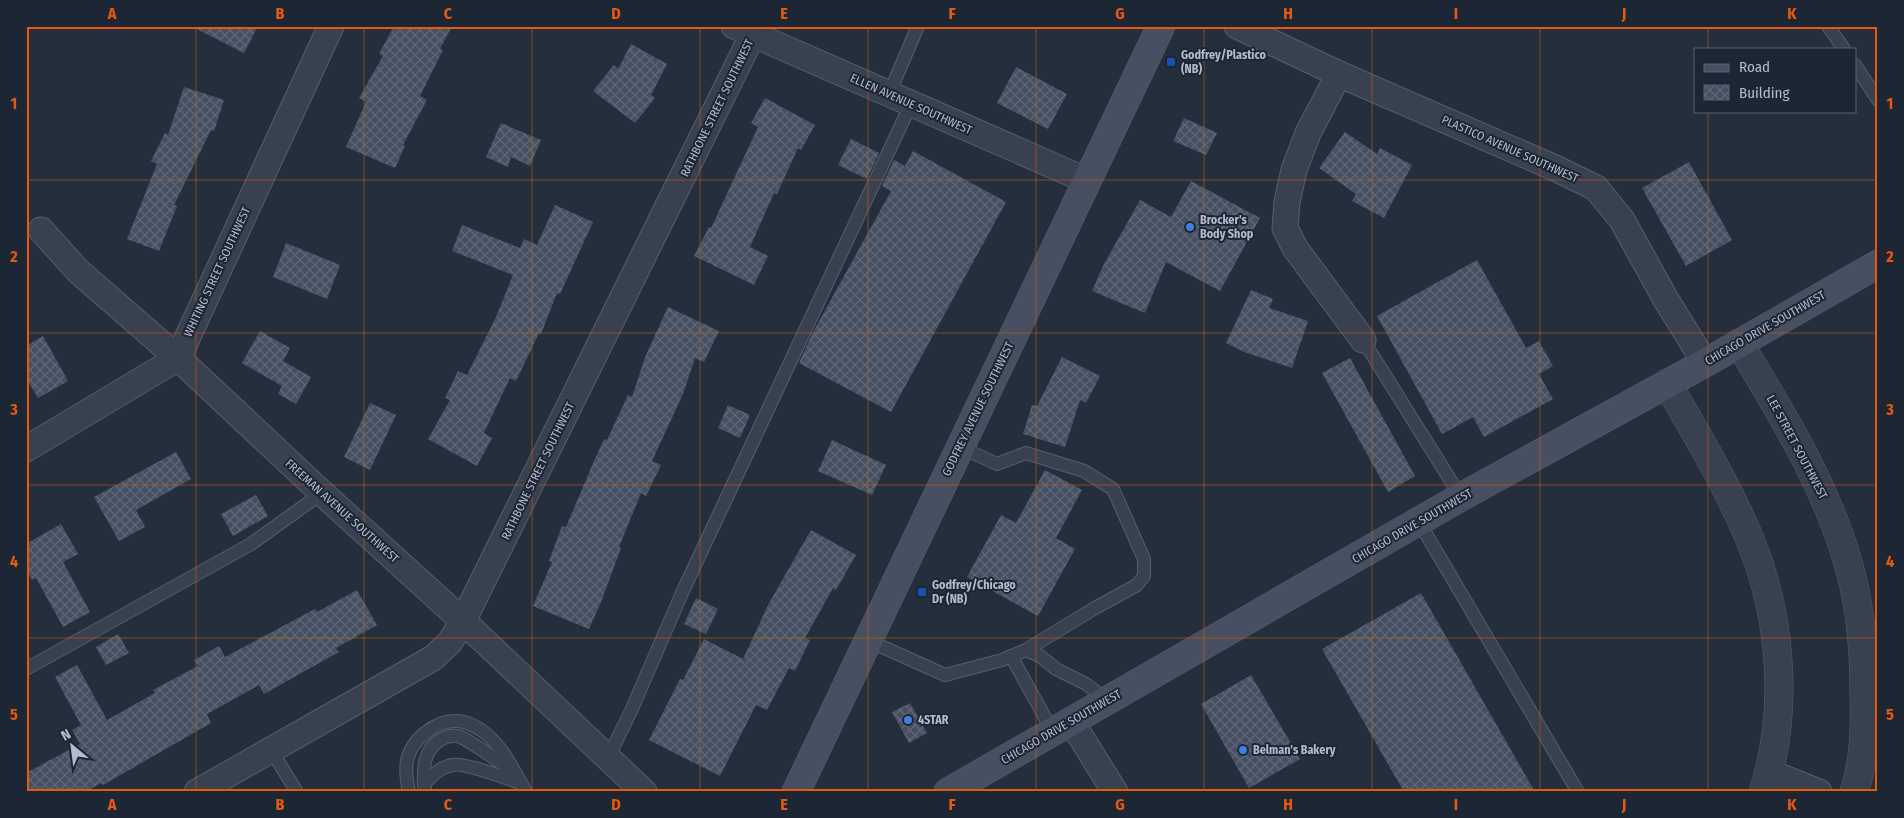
<svg xmlns="http://www.w3.org/2000/svg" width="1904" height="818" viewBox="0 0 1904 818" font-family="'Fira Sans Condensed',sans-serif">
<style>
.building{fill:url(#building-cross-hatch)}
.lines{fill:none;stroke-linecap:round;stroke-linejoin:round}
.service-casing{stroke:#565f6c;stroke-width:14}
.minor-casing{stroke:#565f6c;stroke-width:27}
.tertiary-casing{stroke:#565f6c;stroke-width:29}
.secondary-casing{stroke:#565f6c;stroke-width:29}
.service{stroke:#38414e;stroke-width:12}
.minor{stroke:#38414e;stroke-width:25}
.tertiary{stroke:#38414e;stroke-width:28}
.secondary{stroke:#465061;stroke-width:28}
.grid{fill:none;stroke:#e8590c;stroke-width:1;stroke-opacity:0.55}
.transit-dot{fill:#1a4fb4;stroke:#1d2633;stroke-width:2}
.shop-dot{fill:#3f7fe0;stroke:#1d2633;stroke-width:2}
.labels{text-anchor:middle;stroke-width:4;stroke-linejoin:round;paint-order:stroke}
.poi-label{font-size:12px;font-weight:bold;fill:#b4bcc9;stroke:#1d2633;text-anchor:start}
.street-label{font-size:12px;fill:#b4bcc9;stroke:#1d2633}
.neatline{fill:none;stroke:#e8590c;stroke-width:2}
.grid-label{font-size:16px;text-anchor:middle;font-weight:bold;fill:#e8590c}
</style>
<defs>
<pattern id="building-cross-hatch" width="8" height="8" patternUnits="userSpaceOnUse" patternTransform="scale(1.25)"><rect width="8" height="8" fill="#455162"/><path d="M0 0l8 8M0 8l8-8" fill="none" stroke="#5d6877"/></pattern>
</defs>
<rect width="100%" height="100%" fill="#242f3e"/>
<g class="building">
<polygon points="191,26 258,26 244,53"/>
<polygon points="394,26 452,26 440,49 443,50 420,96 427,100 403,145 405,146 395,168 346,147 366,102 359,98 383,56 379,54"/>
<polygon points="631,44 667,64 651,95 655,98 635,123 593,91 614,65 618,69"/>
<polygon points="1016,67 1067,94 1048,129 997,103"/>
<polygon points="184,87 224,100 214,131 211,130 174,205 177,206 159,251 127,239 157,164 151,161 165,133 168,135"/>
<polygon points="765,98 815,125 801,150 798,148 777,194 774,193 750,247 768,256 754,285 694,256 709,227 711,228 758,127 751,123"/>
<polygon points="1184,118 1217,133 1206,155 1173,141"/>
<polygon points="501,123 541,140 530,166 511,157 508,167 486,157"/>
<polygon points="1345,132 1377,154 1380,148 1412,165 1384,218 1352,201 1356,194 1319,168"/>
<polygon points="851,139 879,153 867,179 838,165"/>
<polygon points="913,151 1006,202 891,412 799,363 812,334 891,191 882,186 894,160 905,166"/>
<polygon points="1689,162 1732,240 1686,266 1642,188"/>
<polygon points="1191,181 1260,218 1220,291 1166,262 1145,313 1092,291 1103,266 1140,200 1171,217"/>
<polygon points="555,205 593,222 560,294 557,293 541,334 539,333 516,381 510,378 484,433 492,438 477,466 428,439 450,400 445,398 458,371 467,375 496,317 513,275 452,251 462,225 520,248 524,239 537,245"/>
<polygon points="286,243 340,265 327,299 273,277"/>
<polygon points="1477,260 1526,348 1539,341 1553,366 1539,374 1553,399 1484,437 1473,417 1442,434 1377,316"/>
<polygon points="1251,290 1273,299 1269,308 1308,321 1292,368 1244,352 1226,343"/>
<polygon points="668,307 719,331 704,362 695,358 683,394 652,461 661,465 646,496 641,493 619,547 621,548 601,602 589,629 533,606 552,562 549,561 562,526 566,527 594,461 604,439 607,440 628,395 632,397 645,357"/>
<polygon points="260,331 290,348 283,361 311,377 296,404 278,394 282,386 242,363"/>
<polygon points="43,336 68,381 38,398 26,378 26,346"/>
<polygon points="1062,357 1100,376 1086,403 1080,400 1065,447 1023,434 1032,405 1037,406"/>
<polygon points="1350,358 1415,476 1388,492 1322,373"/>
<polygon points="370,403 396,415 370,470 344,457"/>
<polygon points="728,405 750,415 740,438 718,428"/>
<polygon points="832,440 886,465 872,495 818,471"/>
<polygon points="176,452 191,479 136,510 145,527 119,541 94,497"/>
<polygon points="1045,470 1082,490 1056,538 1075,549 1038,616 967,577 1001,515 1016,523"/>
<polygon points="256,495 268,516 233,536 221,514"/>
<polygon points="61,524 78,554 63,562 90,612 63,627 36,578 32,580 26,569 26,544"/>
<polygon points="811,530 856,555 836,590 833,588 805,638 810,640 795,671 789,668 767,710 756,705 720,776 649,740 680,679 683,680 704,639 743,659 769,603"/>
<polygon points="357,590 377,625 336,648 339,652 264,694 259,685 207,714 211,723 103,785 101,783 85,792 26,792 26,773 80,744 72,730 81,725 55,677 77,665 107,720 155,693 153,690 198,666 194,660 219,646 225,657 315,609 317,612"/>
<polygon points="1421,593 1535,792 1404,792 1322,649"/>
<polygon points="696,598 718,609 706,634 684,624"/>
<polygon points="118,634 129,653 106,665 96,647"/>
<polygon points="1251,675 1300,759 1249,788 1201,704"/>
<polygon points="910,703 927,733 909,743 892,712"/>
</g>
<g class="lines">
<defs>
<g id="service">
<polyline points="1828,26 1844,49"/>
<polyline points="1855,65 1878,100"/>
<polyline points="889,94 918,26"/>
<polyline points="1363,340 1461,497"/>
<polyline points="960,447 997,464 1026,453 1084,471 1113,489 1144,559 1144,576 1137,585 1095,608 1026,650"/>
<polyline points="1419,522 1578,792"/>
<polyline points="867,640 945,675 1002,660 1026,650 1040,656 1056,669 1086,684 1108,701"/>
<polyline points="1011,656 1053,732"/>
<polyline points="26,669 251,544 322,493"/>
<polyline points="271,750 297,792"/>
<polyline points="608,758 631,711 682,593 911,104"/>
<path d="M424,785C423,767 424,750 440,740C445,737 452,735 458,736C470,740 499,762 511,770"/>
<path d="M425,788L424,785C432,775 440,767 453,765C464,762 507,779 521,783"/>
<path d="M409,792C407,782 405,771 407,761C411,740 435,720 457,721C466,721 474,726 481,730C502,744 514,771 526,792"/>
</g>
<g id="minor">
<polyline points="734,26 1088,181"/>
<polyline points="1237,26 1339,74 1555,168 1596,188 1622,220 1665,298 1705,363"/>
<polyline points="1339,74 1308,133 1294,170 1287,202 1285,228 1295,248 1363,340"/>
<polyline points="41,230 79,272 178,358 322,493 463,621 644,792"/>
<polyline points="26,449 178,358 331,26"/>
<polyline points="1071,721 1115,792"/>
<polyline points="1769,772 1819,792"/>
<polyline points="197,792 433,658 450,642 463,621 753,34"/>
</g>
<g id="tertiary">
<path d="M1739,343C1783,416 1830,491 1851,574C1861,612 1864,652 1864,690C1865,724 1865,760 1854,792"/>
<path d="M1667,383C1697,435 1728,486 1751,542C1782,619 1789,713 1763,792"/>
</g>
<g id="secondary">
<polyline points="796,792 1161,26"/>
<polyline points="948,792 1461,497 1705,363 1878,264"/>
</g>
</defs>
<use href="#service" class="service-casing"/>
<use href="#minor" class="minor-casing"/>
<use href="#tertiary" class="tertiary-casing"/>
<use href="#secondary" class="secondary-casing"/>
<use href="#service" class="service"/>
<use href="#minor" class="minor"/>
<use href="#tertiary" class="tertiary"/>
<use href="#secondary" class="secondary"/>
</g>
<path class="grid" d="M196,26V792M364,26V792M532,26V792M700,26V792M868,26V792M1036,26V792M1204,26V792M1372,26V792M1540,26V792M1708,26V49M1708,111V792M26,180H1878M26,333H1878M26,485H1878M26,638H1878"/>
<g class="transit-dot">
<rect x="1166" y="57" width="10" height="10" rx="2.5"/>
<rect x="917" y="587" width="10" height="10" rx="2.5"/>
</g>
<g class="shop-dot">
<circle cx="1190" cy="227" r="5"/>
<circle cx="908" cy="720" r="5"/>
<circle cx="1243" cy="750" r="5"/>
</g>
<g class="labels">
<g class="poi-label">
<text x="1181" y="59">Godfrey/Plastico<tspan x="1181" dy="14">(NB)</tspan></text>
<text x="1200" y="224">Brocker's<tspan x="1200" dy="14">Body Shop</tspan></text>
<text x="932" y="589">Godfrey/Chicago<tspan x="932" dy="14">Dr (NB)</tspan></text>
<text x="918" y="724">4STAR</text>
<text x="1253" y="754">Belman's Bakery</text>
</g>
<g class="street-label">
<text transform="translate(911 104) rotate(24)" y="4">ELLEN AVENUE SOUTHWEST</text>
<text transform="translate(717 108) rotate(-64)" y="4">RATHBONE STREET SOUTHWEST</text>
<text transform="translate(1510 149) rotate(24)" y="4">PLASTICO AVENUE SOUTHWEST</text>
<text transform="translate(217 272) rotate(-65)" y="4">WHITING STREET SOUTHWEST</text>
<text transform="translate(1765 328) rotate(-30)" y="4">CHICAGO DRIVE SOUTHWEST</text>
<text transform="translate(978 409) rotate(-64)" y="4">GODFREY AVENUE SOUTHWEST</text>
<text transform="translate(1797 447) rotate(62)" y="4">LEE STREET SOUTHWEST</text>
<text transform="translate(538 471) rotate(-64)" y="4">RATHBONE STREET SOUTHWEST</text>
<text transform="translate(342 511) rotate(42)" y="4">FREEMAN AVENUE SOUTHWEST</text>
<text transform="translate(1412 526) rotate(-30)" y="4">CHICAGO DRIVE SOUTHWEST</text>
<text transform="translate(1061 727) rotate(-30)" y="4">CHICAGO DRIVE SOUTHWEST</text>
</g>
</g>
<rect width="1904" height="818" fill="none" stroke="#1d2633" stroke-width="55"/>
<rect x="1694" y="48" width="162" height="65" fill="#1d2633" stroke="#59626f"/>
<rect x="1704" y="64" width="25" height="8" fill="#465061" stroke="#59626f"/>
<text x="1739" y="72" font-size="15" fill="#b4bcc9">Road</text>
<rect x="1704" y="85" width="25" height="15" fill="url(#building-cross-hatch)" stroke="#59626f"/>
<text x="1739" y="98" font-size="15" fill="#b4bcc9">Building</text>
<g transform="translate(72 746) rotate(331)" stroke="#1d2633" stroke-width="4" paint-order="stroke">
<path d="M0-4L9 19L0 12L-9 19Z" fill="#b4bcc9"/>
<text y="-8" font-size="14" font-weight="bold" text-anchor="middle" fill="#b4bcc9">N</text>
</g>
<rect x="28" y="28" width="1848" height="762" class="neatline"/>
<g class="grid-label">
<text x="112" y="19">A</text>
<text x="280" y="19">B</text>
<text x="448" y="19">C</text>
<text x="616" y="19">D</text>
<text x="784" y="19">E</text>
<text x="952" y="19">F</text>
<text x="1120" y="19">G</text>
<text x="1288" y="19">H</text>
<text x="1456" y="19">I</text>
<text x="1624" y="19">J</text>
<text x="1792" y="19">K</text>
<text x="14" y="109">1</text>
<text x="1890" y="109">1</text>
<text x="14" y="262">2</text>
<text x="1890" y="262">2</text>
<text x="14" y="415">3</text>
<text x="1890" y="415">3</text>
<text x="14" y="567">4</text>
<text x="1890" y="567">4</text>
<text x="14" y="720">5</text>
<text x="1890" y="720">5</text>
<text x="112" y="810">A</text>
<text x="280" y="810">B</text>
<text x="448" y="810">C</text>
<text x="616" y="810">D</text>
<text x="784" y="810">E</text>
<text x="952" y="810">F</text>
<text x="1120" y="810">G</text>
<text x="1288" y="810">H</text>
<text x="1456" y="810">I</text>
<text x="1624" y="810">J</text>
<text x="1792" y="810">K</text>
</g>
</svg>
